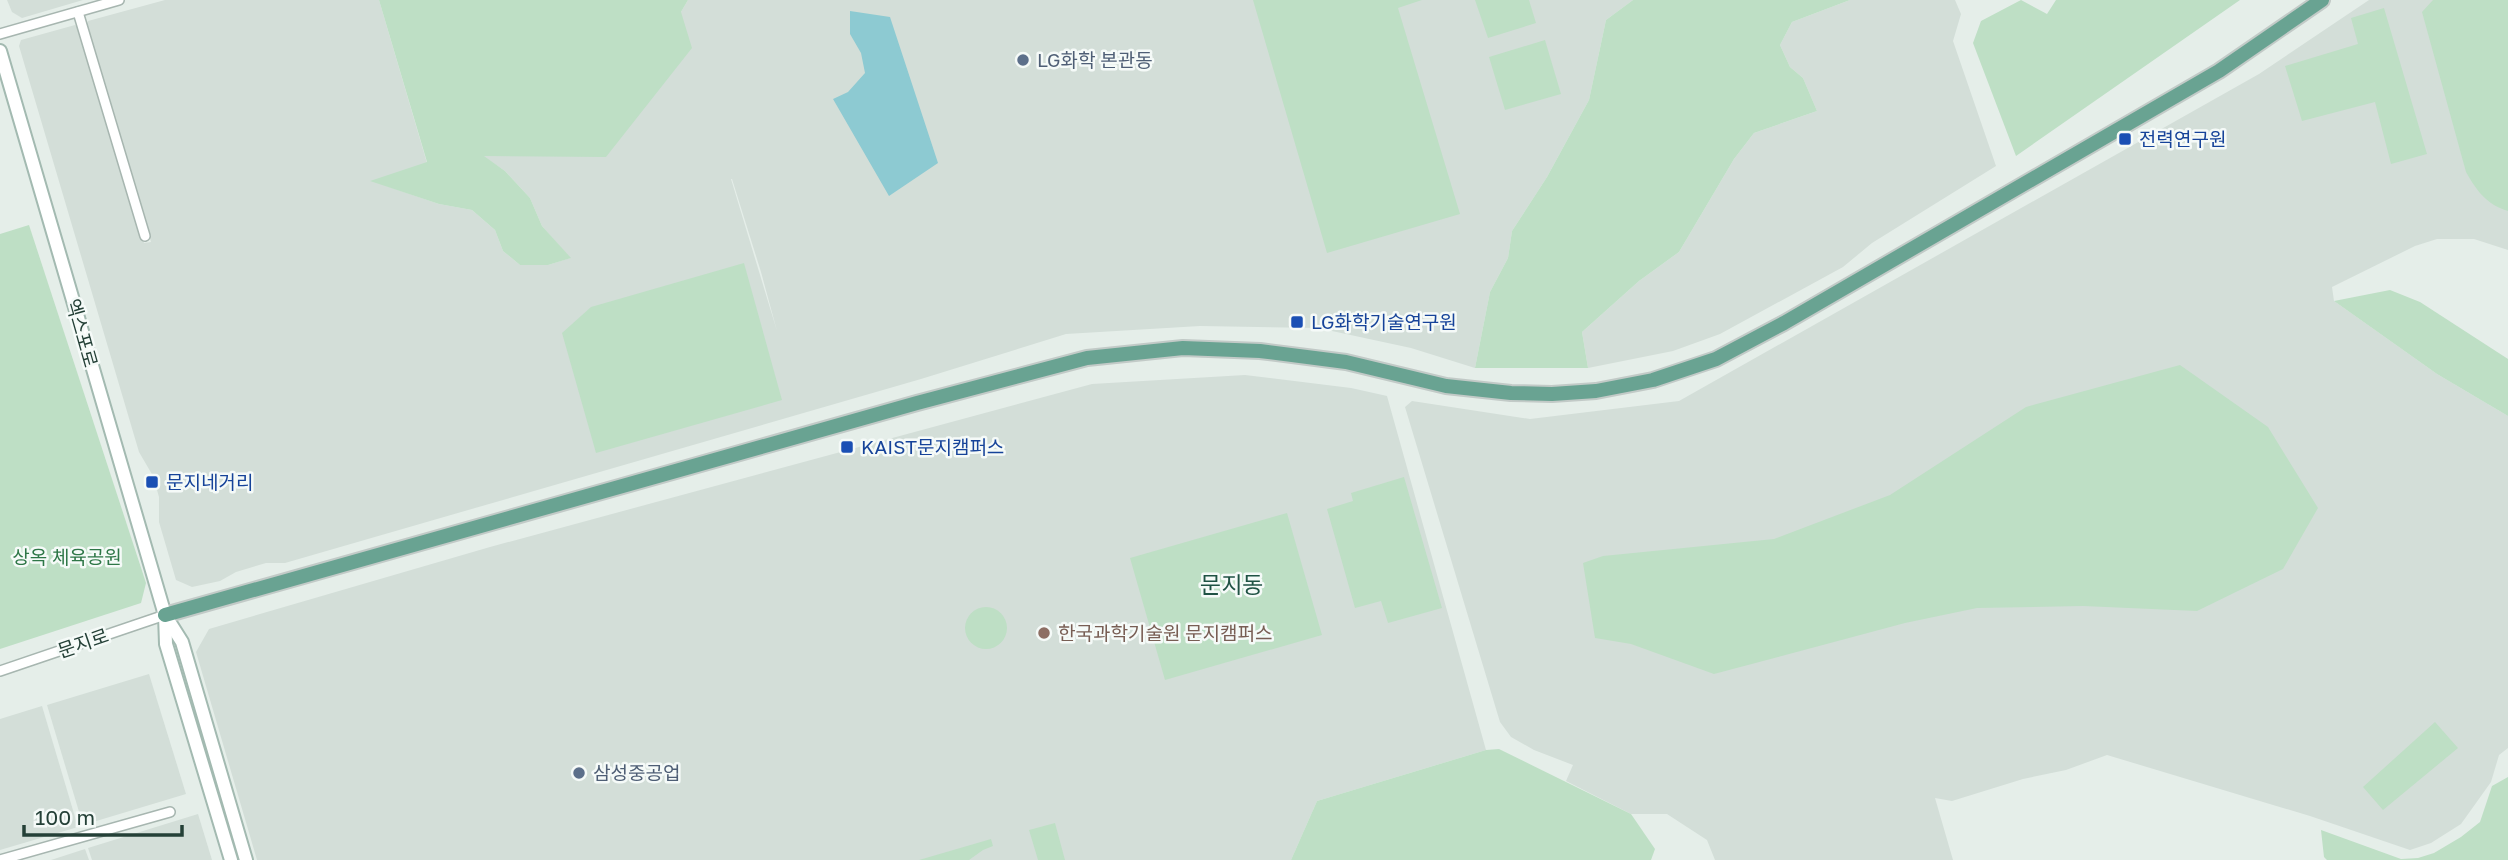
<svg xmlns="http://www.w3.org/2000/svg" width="2508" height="860" viewBox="0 0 2508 860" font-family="'Golos Text','Noto Sans KR',sans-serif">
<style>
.built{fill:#d3ded8;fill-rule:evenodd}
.green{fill:#bedfc5}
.water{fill:#8dcad2}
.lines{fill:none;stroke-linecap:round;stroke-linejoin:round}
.street-casing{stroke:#a7b6b0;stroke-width:12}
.secondary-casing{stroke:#a3bab1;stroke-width:16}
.primary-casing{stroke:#c2cac7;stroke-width:18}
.street{stroke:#fff;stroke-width:9}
.secondary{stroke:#fff;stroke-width:12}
.primary{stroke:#69a392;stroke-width:14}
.service-dot{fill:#5c6f8a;stroke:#f5faf8;stroke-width:2.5}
.transit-dot{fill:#1a4fb4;stroke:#f5faf8;stroke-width:2.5}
.education-dot{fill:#8d6e63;stroke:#f5faf8;stroke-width:2.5}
.labels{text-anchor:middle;stroke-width:5;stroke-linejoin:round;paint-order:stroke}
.service-label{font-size:19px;fill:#4e5e75;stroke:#f5faf8;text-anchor:start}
.transit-label{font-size:19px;fill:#164399;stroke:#f5faf8;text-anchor:start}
.street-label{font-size:19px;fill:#244037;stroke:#f5faf8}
.park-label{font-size:19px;fill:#2e7747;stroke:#f5faf8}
.education-label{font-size:19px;fill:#785e54;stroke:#f5faf8;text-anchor:start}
.quarter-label{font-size:23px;fill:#1f5244;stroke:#f5faf8}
</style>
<rect width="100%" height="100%" fill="#e5eee9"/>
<g class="built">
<polygon points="7,0 83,0 22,18 12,12"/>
<path d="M165,0H379L427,163L372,181L439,204L472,210L495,230L503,251L520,265H548L570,258L542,226L530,198L505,171L483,156L681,12L688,0H1633L1606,20L1589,100L1547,177L1512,231L1508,258L1490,292L1475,368L1411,348L1318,328L1200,326L1066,334L921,379L285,563H266L236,572L220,581L192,587L176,580L159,522V497L153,476L139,452L19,46L21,40L75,25L80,29L144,243L151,242L86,26L88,21ZM732,179L761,272L777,331L731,179Z"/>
<polygon points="1850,0 1955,0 1961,14 1953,41 1996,166 1872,243 1843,267 1720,334 1673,351 1588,368 1582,332 1639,281 1679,252 1734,159 1754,133 1817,111 1803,78 1790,67 1780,45 1792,22"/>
<polygon points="2369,0 2508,0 2508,250 2474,239 2437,239 2415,246 2332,287 2334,301 2437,374 2508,416 2508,748 2499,755 2491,782 2461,824 2431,843 2410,850 2310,816 2107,755 2066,770 2023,779 1952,801 1935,798 1953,860 1715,860 1707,840 1667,814 1631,814 1566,781 1573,765 1534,750 1511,737 1500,722 1405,407 1412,401 1530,419 1679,401 2259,74"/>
<polygon points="1245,375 1351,388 1387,396 1486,750 1317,801 1291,860 257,860 196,652 209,629 490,547 1092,384"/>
<polygon points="149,674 186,794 83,825 47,705"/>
<polygon points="42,706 78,827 0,850 0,719"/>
<polygon points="198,814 212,860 92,860 88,848"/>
<polygon points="85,849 89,860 51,860"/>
</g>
<g class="green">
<polygon points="379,0 688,0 681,12 692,48 606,157 484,156 505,171 530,198 542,226 571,258 548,265 520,265 503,251 495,230 472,210 439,204 370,181 427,162"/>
<polygon points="1253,0 1422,0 1398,8 1460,214 1327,253"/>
<polygon points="1475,0 1529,0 1536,23 1488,38"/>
<polygon points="1633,0 1850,0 1792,22 1780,45 1790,67 1803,78 1817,111 1754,133 1734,159 1679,252 1639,281 1582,332 1588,368 1475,368 1490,292 1508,258 1512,231 1547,177 1589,100 1606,20"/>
<polygon points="2021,0 2047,14 2056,0 2240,0 2016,156 1973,43 1981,21"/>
<path d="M2433,0H2508V211C2487,205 2476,190 2466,172L2422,12Z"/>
<polygon points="2384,8 2427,154 2391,164 2375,102 2302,121 2285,66 2358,44 2351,18"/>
<polygon points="1545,40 1561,94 1505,110 1489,57"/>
<polygon points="29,225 146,583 141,603 0,649 0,234"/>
<polygon points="744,263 782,400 596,453 562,333 591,307"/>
<polygon points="2390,290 2420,302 2508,359 2508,416 2437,374 2334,301"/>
<polygon points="2180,365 2268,427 2318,508 2283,569 2197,611 2083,606 1977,608 1905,623 1714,674 1631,644 1595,638 1583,563 1603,556 1774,539 1890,495 2026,407"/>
<polygon points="1404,477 1442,608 1388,623 1381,601 1355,608 1327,509 1353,501 1351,493"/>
<polygon points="1287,513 1322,635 1165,680 1130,558"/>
<circle cx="986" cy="628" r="21"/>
<polygon points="2435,722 2458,748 2383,810 2363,787"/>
<polygon points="1499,749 1631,814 1655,849 1651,860 1291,860 1317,801 1486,750"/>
<polygon points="2508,777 2508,860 2327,860 2324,857 2321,830 2401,859 2418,858 2434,853 2461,837 2480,822 2492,786"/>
<polygon points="1055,823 1065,860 1038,860 1029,830"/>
<polygon points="991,839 993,846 983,850 969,860 919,860"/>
</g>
<polygon class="water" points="850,11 890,17 938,163 889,196 833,99 848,92 865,73 861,53 850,34"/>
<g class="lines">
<defs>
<g id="street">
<polyline points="78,12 145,236"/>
<polyline points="0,34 119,0"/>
<polyline points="0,671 165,615"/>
<polyline points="0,860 170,812"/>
</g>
<g id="secondary">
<polyline points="0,51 165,615 182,642 246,860"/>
<polyline points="165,615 166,644 231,860"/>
</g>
<polyline id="primary" points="165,615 917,403 1087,358 1183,348 1260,351 1346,362 1446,386 1511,393 1552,394 1596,391 1653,380 1716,359 1784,323 2219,71 2322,0"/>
</defs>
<use href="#street" class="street-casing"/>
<use href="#secondary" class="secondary-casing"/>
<use href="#primary" class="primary-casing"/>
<use href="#street" class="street"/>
<use href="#secondary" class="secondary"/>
<use href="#primary" class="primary"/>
</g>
<g class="service-dot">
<circle cx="1023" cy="60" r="7"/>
<circle cx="579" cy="773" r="7"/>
</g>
<g class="transit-dot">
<rect x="2118" y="132" width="14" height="14" rx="3.5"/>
<rect x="1290" y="315" width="14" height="14" rx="3.5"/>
<rect x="840" y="440" width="14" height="14" rx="3.5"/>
<rect x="145" y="475" width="14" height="14" rx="3.5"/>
</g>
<circle class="education-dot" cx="1044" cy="633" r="7"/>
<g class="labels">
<g class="service-label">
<text x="1037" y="67">LG화학 본관동</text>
<text x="593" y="780">삼성중공업</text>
</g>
<g class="transit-label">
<text x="2139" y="146">전력연구원</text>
<text x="1311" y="329">LG화학기술연구원</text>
<text x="861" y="454">KAIST문지캠퍼스</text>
<text x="166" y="489">문지네거리</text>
</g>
<g class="street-label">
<text transform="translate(82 333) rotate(74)" y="7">엑스포로</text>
<text transform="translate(83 643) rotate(-19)" y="7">문지로</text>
</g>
<g class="park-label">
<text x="67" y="564">상옥 체육공원</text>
</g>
<g class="education-label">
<text x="1058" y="640">한국과학기술원 문지캠퍼스</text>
</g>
<g class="quarter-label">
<text x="1232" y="593">문지동</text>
</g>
</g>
<path d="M24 825v10h158v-10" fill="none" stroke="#244037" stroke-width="3.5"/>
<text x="35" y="825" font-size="21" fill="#244037" stroke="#f5faf8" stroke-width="5" paint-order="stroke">100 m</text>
</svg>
